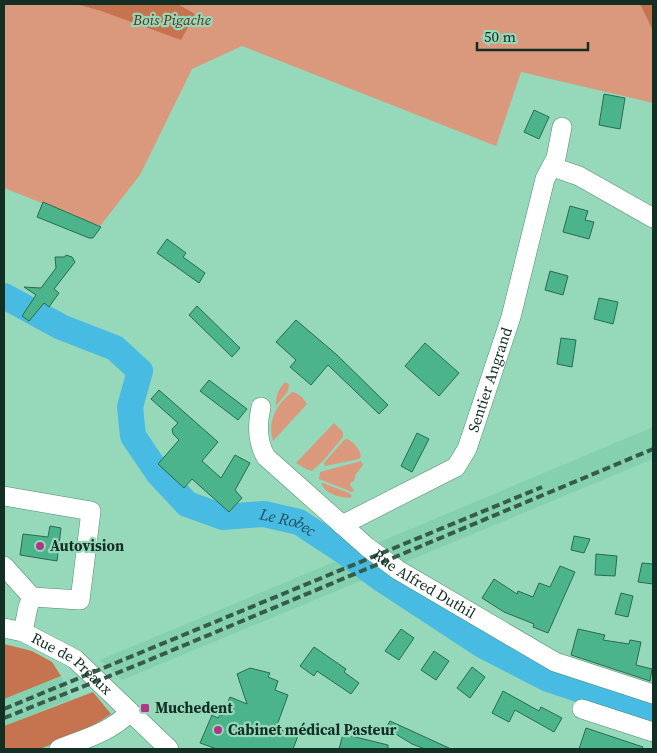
<svg xmlns="http://www.w3.org/2000/svg" width="657" height="753" viewBox="0 0 657 753" font-family="'Source Serif 4',serif">
<style>
.built{fill:#85d0ae}
.green{fill:#da997d}
.forest{fill:#c6744f}
.lines{fill:none;stroke-linecap:round;stroke-linejoin:round}
.river{stroke:#48bbe2;stroke-width:26}
.building{fill:#4bb48b;stroke:#296b51}
.minor-casing{stroke:#4c8d72;stroke-width:20}
.minor{stroke:#fff;stroke-width:19}
.rail{stroke:#365b4b;stroke-width:4;stroke-dasharray:8 4;stroke-linecap:butt}
.poi-dot{fill:#b13587;stroke:#96d8ba;stroke-width:2}
.labels{text-anchor:middle;stroke-width:4.5;stroke-linejoin:round;paint-order:stroke}
.park-label{font-size:15px;font-style:italic;fill:#673016;stroke:#96d8ba}
.street-label{font-size:15px;fill:#132e23;stroke:#96d8ba}
.poi-label{font-size:15px;font-weight:bold;fill:#132e23;stroke:#96d8ba;text-anchor:start}
.water-label{font-size:16px;font-style:italic;fill:#1e4e5f;stroke:#96d8ba}
</style>
<rect width="100%" height="100%" fill="#96d8ba"/>
<g class="built">
<polygon points="653,427 653,459 403,563 375,544"/>
<polygon points="358,552 382,572 122,680 100,660"/>
<polygon points="61,676 71,699 4,726 4,699"/>
</g>
<g class="green">
<polygon points="4,4 76,4 101,11 194,14 178,4 640,4 653,31 653,103 521,72 496,146 242,46 192,69 140,175 100,226 4,188"/>
<path d="M285,382L289,384L288,391L276,406C275,398 279,388 285,382Z"/>
<path d="M292,392C299,393 303,398 307,404L273,441C267,421 276,405 292,392Z"/>
<polygon points="334,423 343,432 343,437 324,460 312,471 306,469 296,463"/>
<path d="M347,439C353,441 360,450 361,456L359,459L325,466L324,463L344,440Z"/>
<polygon points="361,461 363,465 356,474 354,481 351,482 350,485 354,490 352,492 319,479 320,472"/>
<path d="M323,483L349,493L352,496L350,498C337,497 328,495 321,484Z"/>
</g>
<g class="forest">
<polygon points="76,4 178,4 195,14 181,40 101,11"/>
<polygon points="640,4 653,4 653,31"/>
<polygon points="4,644 32,651 52,662 61,676 4,699"/>
<polygon points="93,692 111,714 86,730 40,749 4,749 4,726"/>
</g>
<g class="lines">
<path class="river" id="s1" d="M4,296L61,327L115,348L140,371L130,407L133,436L158,473L187,504L223,517L264,514L299,522L346,553L383,580L482,645L548,679L653,714"/>
</g>
<g class="building">
<polygon points="604,94 625,98 620,129 599,125"/>
<polygon points="534,110 549,117 539,139 524,132"/>
<polygon points="43,202 101,227 93,238 89,238 37,217"/>
<polygon points="570,206 588,211 585,220 594,222 589,239 563,232"/>
<polygon points="167,239 186,253 183,257 205,273 199,283 157,253"/>
<polygon points="66,255 72,257 75,262 54,289 59,293 49,307 44,303 29,321 22,316 36,295 24,287 41,288 56,268 55,257 65,257"/>
<polygon points="550,271 568,276 563,295 545,290"/>
<polygon points="599,298 618,302 613,324 594,319"/>
<polygon points="197,306 240,348 232,357 189,315"/>
<polygon points="296,320 337,355 388,405 379,414 328,365 311,385 290,367 296,360 276,342"/>
<polygon points="561,338 576,340 572,367 557,364"/>
<polygon points="425,343 459,373 439,396 405,366"/>
<polygon points="209,380 247,409 238,420 200,391"/>
<polygon points="159,390 218,442 202,461 221,478 235,455 250,463 235,490 242,498 229,512 192,479 184,488 158,464 179,440 173,434 172,429 178,423 151,399"/>
<polygon points="417,433 429,439 412,472 401,466"/>
<polygon points="50,526 61,528 57,561 20,555 23,534 48,537"/>
<polygon points="574,536 590,539 584,553 571,550"/>
<polygon points="596,554 617,556 615,576 595,575"/>
<polygon points="642,563 653,564 653,584 638,582"/>
<polygon points="560,566 575,572 548,633 533,627 534,624 504,612 482,598 494,579 517,594 518,591 533,597 539,583 550,587"/>
<polygon points="621,593 633,596 628,617 615,614"/>
<polygon points="401,629 414,638 399,660 385,651"/>
<polygon points="578,629 605,635 603,640 629,644 630,640 641,642 636,665 652,669 650,681 571,655"/>
<polygon points="314,647 346,669 344,672 359,683 351,694 317,671 314,676 300,666"/>
<polygon points="434,651 449,661 436,680 421,670"/>
<polygon points="472,667 485,677 470,698 457,688"/>
<polygon points="250,668 270,673 268,677 278,681 275,690 288,695 276,728 298,736 293,749 217,749 200,743 212,715 218,718 220,715 222,716 230,697 247,704 237,674"/>
<polygon points="503,691 539,711 541,707 562,718 554,732 515,710 509,722 492,713"/>
<polygon points="390,721 449,748 448,749 425,749 412,744 386,728"/>
<polygon points="586,728 643,747 642,749 579,749"/>
<polygon points="343,734 388,745 388,749 339,749"/>
</g>
<g class="lines">
<defs>
<g id="minor">
<polyline points="553,167 579,176 653,218"/>
<path id="s2" d="M261,407C257,425 257,442 266,457L367,547L398,570L555,662L653,694"/>
<polyline points="4,496 91,511 80,600 32,597"/>
<path id="s3" d="M342,525L456,467L467,449L511,317L545,179L556,158L562,127"/>
<polyline points="4,566 32,597 28,607 23,632"/>
<path id="s4" d="M4,628L23,632L75,659L169,749"/>
<polyline points="582,709 653,732"/>
<path d="M59,749C84,739 111,732 130,712"/>
</g>
</defs>
<use href="#minor" class="minor-casing"/>
<use href="#minor" class="minor"/>
<g class="rail">
<polyline points="4,709 542,487"/>
<polyline points="4,718 137,665 653,449"/>
</g>
</g>
<g class="poi-dot">
<circle cx="40" cy="546" r="5"/>
<rect x="140" y="703" width="10" height="10" rx="2.5"/>
<circle cx="218" cy="730" r="5"/>
</g>
<g class="labels">
<g class="park-label">
<text x="172" y="25">Bois Pigache</text>
</g>
<g class="street-label">
<text dy="5" stroke="none"><textPath href="#s3" startOffset="222">Sentier Angrand</textPath></text>
<text dy="5" stroke="none"><textPath href="#s2" startOffset="255">Rue Alfred Duthil</textPath></text>
<text dy="5" stroke="none"><textPath href="#s4" startOffset="78">Rue de Préaux</textPath></text>
</g>
<g class="poi-label">
<text x="50" y="551">Autovision</text>
<text x="155" y="713">Muchedent</text>
<text x="228" y="735">Cabinet médical Pasteur</text>
</g>
<g class="water-label">
<text dy="6" stroke="none"><textPath href="#s1" startOffset="415">Le Robec</textPath></text>
</g>
</g>
<rect width="657" height="753" fill="none" stroke="#132e23" stroke-width="10"/>
<path d="M477 42v8h111v-8" fill="none" stroke="#132e23" stroke-width="2.5"/>
<text x="484" y="42" font-size="15" fill="#132e23" stroke="#96d8ba" stroke-width="4" paint-order="stroke">50 m</text>
</svg>
